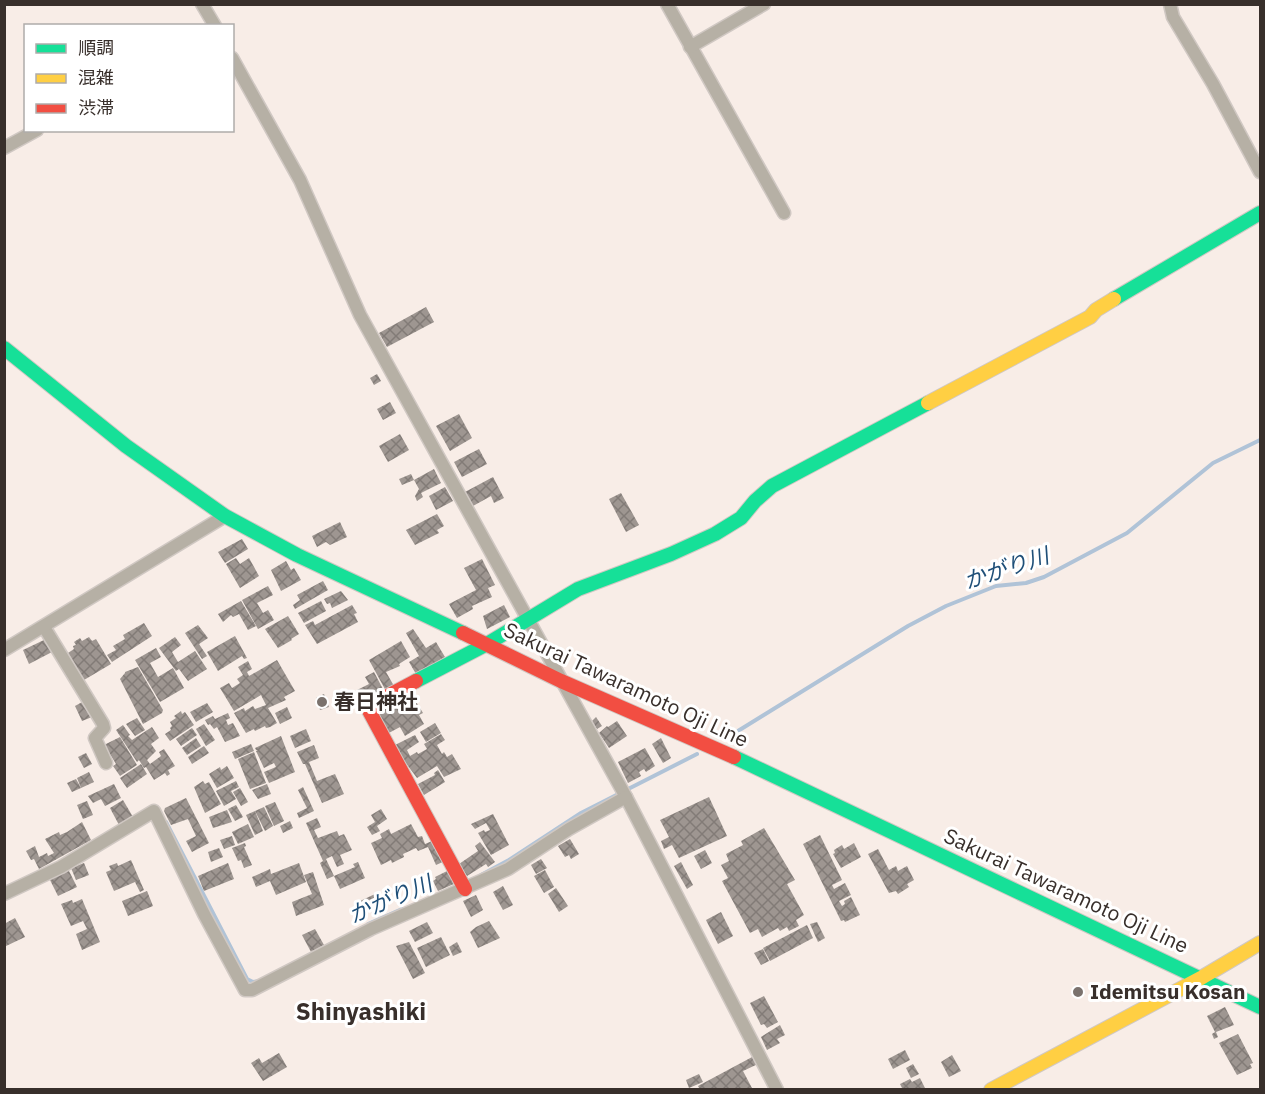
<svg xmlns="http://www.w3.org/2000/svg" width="1265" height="1094" viewBox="0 0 1265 1094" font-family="'IBM Plex Sans','Noto Sans JP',sans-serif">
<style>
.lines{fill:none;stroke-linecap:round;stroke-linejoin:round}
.stream{stroke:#b0c3d7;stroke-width:4}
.building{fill:url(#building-cross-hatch)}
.street-casing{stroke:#d0c8c3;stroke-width:15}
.fast-casing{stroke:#d0c8c3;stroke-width:16}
.slow-casing{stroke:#d0c8c3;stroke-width:16}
.jam-casing{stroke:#d0c8c3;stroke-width:16}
.street{stroke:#b6b0a5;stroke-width:12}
.fast{stroke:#16e098;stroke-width:14}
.slow{stroke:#ffcf43;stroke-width:14}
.jam{stroke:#f24e42;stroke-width:14}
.poi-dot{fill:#7b726d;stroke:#fff;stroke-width:2}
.labels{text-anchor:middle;stroke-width:6;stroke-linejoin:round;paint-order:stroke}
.street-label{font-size:21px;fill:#382f2b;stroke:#fff}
.poi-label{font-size:21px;font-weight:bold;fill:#382f2b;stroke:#fff;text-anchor:start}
.water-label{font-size:22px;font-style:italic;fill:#1f4f78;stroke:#fff}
.quarter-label{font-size:24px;font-weight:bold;fill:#382f2b;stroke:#fff}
</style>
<defs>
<pattern id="building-cross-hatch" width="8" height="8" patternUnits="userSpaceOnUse" patternTransform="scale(1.5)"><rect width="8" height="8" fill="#9e9691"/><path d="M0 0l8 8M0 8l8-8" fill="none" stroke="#827b77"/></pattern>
</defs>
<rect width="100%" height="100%" fill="#f8ede7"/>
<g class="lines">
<g class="stream">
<polyline points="725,739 908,626 946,606 996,586 1026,583 1044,577 1127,533 1213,463 1260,440"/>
<polyline points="166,822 247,979 253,982 261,981"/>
<polyline points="481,875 509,860 581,813 697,754"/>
<polyline points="368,924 402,909"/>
</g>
</g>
<g class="building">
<polygon points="426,307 434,322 387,347 379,333"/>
<polygon points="377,374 381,381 374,385 370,378"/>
<polygon points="390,402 396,413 383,420 377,409"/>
<polygon points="459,414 472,438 450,451 436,426"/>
<polygon points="400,434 409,450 388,462 379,446"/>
<polygon points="479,449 487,464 462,477 454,462"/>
<polygon points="434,469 441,483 421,493 423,497 417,501 415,496 419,489 414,480"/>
<polygon points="411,474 414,480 402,485 399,479"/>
<polygon points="493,477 504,498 494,503 491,496 473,506 465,492"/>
<polygon points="445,487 453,501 436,510 429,496"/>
<polygon points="621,493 639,525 626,532 609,499"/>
<polygon points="437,514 444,526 437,530 439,533 415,545 406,530"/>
<polygon points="340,522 347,537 330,545 326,542 317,547 312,536"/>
<polygon points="242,539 248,549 225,563 218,552"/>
<polygon points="236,558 240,564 249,558 259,576 240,588 226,564"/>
<polygon points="482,559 495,585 488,588 492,597 472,606 473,609 457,618 449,604 476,590 464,568"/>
<polygon points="286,561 291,570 294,568 301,580 281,591 271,570"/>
<polygon points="323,581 328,590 295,609 293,605 300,600 297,595"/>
<polygon points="268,586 273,595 257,603 263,613 268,610 274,620 258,629 242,600"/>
<polygon points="341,591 348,600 332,608 330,603 327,604 324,599"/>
<polygon points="241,601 256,626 248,630 239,614 233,617 231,615 223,622 218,614"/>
<polygon points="321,601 326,611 304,623 298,613"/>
<polygon points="352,605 357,613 354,614 358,622 317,644 305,625 313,621 315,625"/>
<polygon points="504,605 510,617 487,629 483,616"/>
<polygon points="288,616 299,634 291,639 292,640 278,648 265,629"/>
<polygon points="144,623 152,636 112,662 107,655 116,650 113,646 125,639 123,635"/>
<polygon points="198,625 208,638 199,644 207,656 202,659 185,633"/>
<polygon points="413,629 426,648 436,642 445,657 416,674 409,662 419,656 406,633"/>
<polygon points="235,636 247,658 244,659 242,656 218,671 207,652"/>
<polygon points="89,637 92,641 96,639 111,664 84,680 68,653 74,649 73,646 76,645 74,642 80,638 82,641"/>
<polygon points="175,637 181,645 172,652 178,662 195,651 207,669 188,681 179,669 176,671 159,648"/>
<polygon points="44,640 52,652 29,664 23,650"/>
<polygon points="401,641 410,657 399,664 400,666 386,672 394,686 386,691 369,660"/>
<polygon points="156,648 161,657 150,663 158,677 173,668 184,688 160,702 135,660"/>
<polygon points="277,660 295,691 284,697 286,700 268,708 277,723 270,727 266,728 265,726 255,731 254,729 246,733 234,713 244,708 245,711 253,706 255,709 266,705 261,695 234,711 220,688 229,683 232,688 240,683 237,679 243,675 238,667 248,661 252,669 247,672 249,676"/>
<polygon points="138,667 163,710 162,713 143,724 120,679 125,673 125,672"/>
<polygon points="374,672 385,693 364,701 357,690 369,684 365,677"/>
<polygon points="324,694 329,707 320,710 316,698"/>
<polygon points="413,697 423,713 419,715 424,724 405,736 400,727 387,734 374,711 387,703 391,709 394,708"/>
<polygon points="84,701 92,717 82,721 75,706"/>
<polygon points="207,703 213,712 196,722 190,712"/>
<polygon points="287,707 292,718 280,724 275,713"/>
<polygon points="181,711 182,714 185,712 194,725 170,741 165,734 171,730 170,728 172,726 170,722 176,718 174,716"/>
<polygon points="228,713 230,718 226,720 228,725 233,723 240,736 225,742 217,727 214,729 210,724 208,725 205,720 213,716 215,719"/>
<polygon points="596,717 602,726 597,729 592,721"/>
<polygon points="137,718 145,730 135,736 126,724"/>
<polygon points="617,721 627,736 609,748 599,733 607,726 608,727"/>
<polygon points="435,723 441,733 426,742 420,732"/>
<polygon points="204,724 215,740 206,746 196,729"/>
<polygon points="123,725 130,735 128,736 132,740 152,727 159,738 151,744 156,751 147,760 150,764 161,756 159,752 164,749 175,766 168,770 170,774 167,776 165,773 154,780 146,767 144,768 139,760 137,762 116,730"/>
<polygon points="192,728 197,735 181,746 176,739"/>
<polygon points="306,729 311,741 295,748 290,736"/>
<polygon points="441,734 445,740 437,745 442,754 444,752 447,757 452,754 461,769 444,777 437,766 417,778 393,746 415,735 419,742 407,750 410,756 417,752 418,754 427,749 424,744"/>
<polygon points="281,736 295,772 269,783 264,772 276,767 274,763 264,768 256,751 258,750 256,750 255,748"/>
<polygon points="120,737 137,765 120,776 113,766 116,764 105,746 106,744"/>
<polygon points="196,738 201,746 187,755 182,748"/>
<polygon points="661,738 671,758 663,763 652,744"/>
<polygon points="251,744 254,751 235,759 232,752"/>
<polygon points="314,745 319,758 309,762 317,781 335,774 344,794 322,803 305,764 303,764 297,752"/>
<polygon points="204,746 209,753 192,764 188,757"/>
<polygon points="645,748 655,766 646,772 644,769 639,772 641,776 628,783 618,762"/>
<polygon points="254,752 266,783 250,789 238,759"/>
<polygon points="86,753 92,764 84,768 78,757"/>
<polygon points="141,764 147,774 127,788 120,778"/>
<polygon points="227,766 234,778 217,788 209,774 220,767 221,770"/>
<polygon points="438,770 445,782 424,795 418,784 435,775 434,773"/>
<polygon points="89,772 94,782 81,788 77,778"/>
<polygon points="76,779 81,788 72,792 67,783"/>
<polygon points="203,781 205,784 209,782 221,804 205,813 194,787"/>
<polygon points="236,781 239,787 231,791 236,799 224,806 216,791"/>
<polygon points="114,784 121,798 105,806 101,799 93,803 88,796"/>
<polygon points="267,784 271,794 258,799 252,790"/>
<polygon points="303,787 314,811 299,818 297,813 307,808 298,790"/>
<polygon points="240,788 248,802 241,806 233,792"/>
<polygon points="709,797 727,836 679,858 672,845 664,849 661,841 669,837 660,820"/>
<polygon points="186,798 209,843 192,852 186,841 196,836 188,819 171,825 164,811 165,808"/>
<polygon points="123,800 133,817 119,825 110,808"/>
<polygon points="87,801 93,815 83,819 77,805"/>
<polygon points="275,802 284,821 274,826 265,806"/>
<polygon points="236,805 243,817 235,821 228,809"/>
<polygon points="264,807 273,826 265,831 255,811"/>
<polygon points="381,809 387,819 377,826 380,831 372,835 367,827 375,822 371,815"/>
<polygon points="227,810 232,822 213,828 209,817"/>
<polygon points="255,811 263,831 255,835 246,815"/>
<polygon points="493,814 509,845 491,855 478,833 484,830 485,832 490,830 486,823 475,829 471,824"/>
<polygon points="317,818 321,827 314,830 318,838 337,831 339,836 344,834 352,850 340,855 344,864 337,867 332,856 326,859 334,876 327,879 320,863 323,861 306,823"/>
<polygon points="290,821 293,828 283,833 280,826"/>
<polygon points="82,822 91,840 39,869 34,859 31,860 26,851 35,846 39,857 47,853 48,856 54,853 45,839 59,832 60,835 67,832"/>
<polygon points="248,824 254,837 238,844 232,832"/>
<polygon points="411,824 418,837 422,836 425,844 432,841 445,861 436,865 428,847 418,851 416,848 403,854 404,857 392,863 391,860 381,865 371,843 382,838 380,834 389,829 391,834"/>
<polygon points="764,828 795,880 787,884 804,915 796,920 799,926 789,931 787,927 780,931 778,928 762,937 758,929 750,933 722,881 728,878 721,865 729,861 726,854 743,845 741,841"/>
<polygon points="820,835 842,880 832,885 834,889 845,883 851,895 839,901 842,906 845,904 844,901 851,897 860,915 845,922 844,920 841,921 803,844"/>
<polygon points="232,836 235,845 224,849 220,840"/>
<polygon points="570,839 579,854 571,859 569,855 565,857 558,846"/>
<polygon points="480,842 495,862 488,867 486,864 467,876 459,864 478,851 475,846"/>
<polygon points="245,843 246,846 244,847 252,865 244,868 241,860 238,861 232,848"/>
<polygon points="854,843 861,857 841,868 833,854 835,853 834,850 842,845 844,849"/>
<polygon points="219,848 223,857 211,862 208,852"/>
<polygon points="878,849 889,870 896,866 898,871 907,866 914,880 907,884 909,887 898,894 896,891 889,893 868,854"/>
<polygon points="705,850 712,863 701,869 694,856"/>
<polygon points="541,859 547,868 536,874 531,865"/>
<polygon points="131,860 144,890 140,892 135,882 114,891 106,872 111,870 109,866 117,863 118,866"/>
<polygon points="358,862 365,878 340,889 334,876 355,867 353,864"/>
<polygon points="681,862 693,885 687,889 674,866"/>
<polygon points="84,863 89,875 76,880 71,868"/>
<polygon points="228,863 234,879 204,891 198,876"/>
<polygon points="299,863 306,882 276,895 270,881 256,887 252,877 259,874 270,869 271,874"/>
<polygon points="68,869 77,887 58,896 49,878"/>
<polygon points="449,870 456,883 438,891 433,881 436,879 435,877"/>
<polygon points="545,870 554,887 544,893 534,876"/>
<polygon points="313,872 324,905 296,916 292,902 312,894 304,875"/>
<polygon points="503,886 513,905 503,910 493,892"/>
<polygon points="556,888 568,906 559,912 548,894"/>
<polygon points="147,891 153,906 128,916 122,901"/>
<polygon points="375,894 380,905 363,913 358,902"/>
<polygon points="476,895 483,910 471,917 463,901"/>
<polygon points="82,899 100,942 82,950 76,934 87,929 83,921 71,926 61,904 72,900 73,903"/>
<polygon points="721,912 733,936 718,944 706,920"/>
<polygon points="15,918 25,937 4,947 4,924"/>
<polygon points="489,921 500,938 478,948 470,932 476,927"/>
<polygon points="427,922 433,933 415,942 409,931"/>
<polygon points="817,922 825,938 818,942 810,924"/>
<polygon points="807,925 813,938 770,961 763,948"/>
<polygon points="315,929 324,945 311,952 302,935"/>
<polygon points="441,937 450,955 426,967 417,948"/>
<polygon points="409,942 425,973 413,979 396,946"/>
<polygon points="457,942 462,952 453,956 449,947"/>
<polygon points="763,949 769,961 761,965 754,953"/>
<polygon points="764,996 778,1022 767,1028 764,1024 761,1025 750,1003"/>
<polygon points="1225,1007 1234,1025 1216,1032 1218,1037 1214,1039 1212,1034 1215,1032 1207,1016"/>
<polygon points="780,1025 785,1035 777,1039 780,1043 767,1050 761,1037"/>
<polygon points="1238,1034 1253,1063 1250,1064 1252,1068 1237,1075 1219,1043"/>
<polygon points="905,1050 910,1060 893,1069 888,1059"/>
<polygon points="279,1053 287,1067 263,1081 251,1063 259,1058 262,1063"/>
<polygon points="952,1055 961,1071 949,1077 941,1062"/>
<polygon points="754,1056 758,1064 743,1071 753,1090 700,1090 698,1086"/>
<polygon points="913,1064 919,1074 911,1078 906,1068"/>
<polygon points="699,1074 703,1082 689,1088 686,1080"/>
<polygon points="920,1078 926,1090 903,1090 900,1084 910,1079 912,1082"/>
</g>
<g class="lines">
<defs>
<g id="street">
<polyline points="202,4 215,26"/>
<polyline points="667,4 784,213"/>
<polyline points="1170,4 1173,17 1213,84 1260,172"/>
<polyline points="690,47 764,4"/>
<polyline points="232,58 300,180 360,315 626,797 777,1090"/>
<polyline points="4,148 37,130"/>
<polyline points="44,627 103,724 104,728 95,738 106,763"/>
<polyline points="4,650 225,516"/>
<polyline points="4,894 61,867 154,811 204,914 245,990 252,990 371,929 508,869 569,829 626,797"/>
</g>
<g id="fast">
<polyline points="1114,299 1260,213"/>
<polyline points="4,348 126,446 225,516 297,555 463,633"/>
<polyline points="416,681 487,644 578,589 671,554 715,534 741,518 755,501 772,486 928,403"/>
<polyline points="734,757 1260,1007"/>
</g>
<g id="slow">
<polyline points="928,403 1090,317 1096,310 1114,299"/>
<polyline points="991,1090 1201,978 1260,943"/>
</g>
<g id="jam">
<polyline points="463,633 561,681 734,757"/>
<polyline points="416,681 367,707 465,889"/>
</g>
</defs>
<use href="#street" class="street-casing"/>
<use href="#fast" class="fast-casing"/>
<use href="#slow" class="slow-casing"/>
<use href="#jam" class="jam-casing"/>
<use href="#street" class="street"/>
<use href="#fast" class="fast"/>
<use href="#slow" class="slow"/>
<use href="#jam" class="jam"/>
</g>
<g class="poi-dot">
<circle cx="322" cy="702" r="6"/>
<circle cx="1078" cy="992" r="6"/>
</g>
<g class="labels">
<g class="street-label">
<text transform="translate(626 685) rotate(25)" y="7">Sakurai Tawaramoto Oji Line</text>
<text transform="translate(1066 891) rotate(25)" y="7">Sakurai Tawaramoto Oji Line</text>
</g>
<g class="poi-label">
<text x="334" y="709">春日神社</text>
<text x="1090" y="999">Idemitsu Kosan</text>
</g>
<g class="water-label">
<text transform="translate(1006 568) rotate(-18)" y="8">かがり川</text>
<text transform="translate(390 899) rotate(-23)" y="8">かがり川</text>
</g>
<g class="quarter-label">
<text x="361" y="1020">Shinyashiki</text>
</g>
</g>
<rect width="1265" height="1094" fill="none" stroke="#382f2b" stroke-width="12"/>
<rect x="24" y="24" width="210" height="108" fill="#ffffff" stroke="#afacaa" stroke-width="1.5"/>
<rect x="36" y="44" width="30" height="9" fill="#16e098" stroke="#afacaa" stroke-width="1.5"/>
<text x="78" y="54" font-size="18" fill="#382f2b">順調</text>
<rect x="36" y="74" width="30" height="9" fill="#ffcf43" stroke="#afacaa" stroke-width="1.5"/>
<text x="78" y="84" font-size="18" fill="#382f2b">混雑</text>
<rect x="36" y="104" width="30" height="9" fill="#f24e42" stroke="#afacaa" stroke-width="1.5"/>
<text x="78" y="114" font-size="18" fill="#382f2b">渋滞</text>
</svg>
